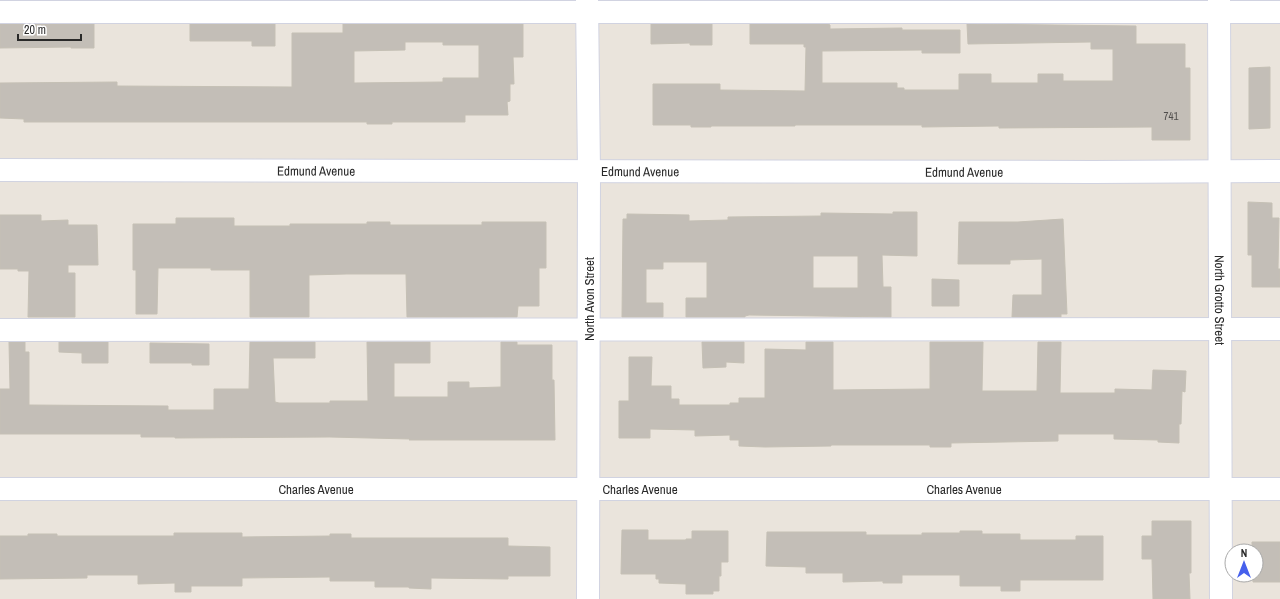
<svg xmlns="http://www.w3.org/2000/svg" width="1280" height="599" viewBox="0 0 1280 599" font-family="'Archivo Narrow',sans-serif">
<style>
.building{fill:#c3beb7;stroke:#c5c0b5;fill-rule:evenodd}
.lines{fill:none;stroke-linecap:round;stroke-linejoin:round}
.minor-casing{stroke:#d1d3e1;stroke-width:24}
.minor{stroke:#fff;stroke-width:22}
.labels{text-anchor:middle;stroke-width:3.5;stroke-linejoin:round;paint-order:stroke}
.number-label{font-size:11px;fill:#504e4c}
.street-label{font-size:13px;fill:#292929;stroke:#fff}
</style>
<rect width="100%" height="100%" fill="#eae4dc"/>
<g class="building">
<polygon points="0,24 94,24 94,48 71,48 71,47 0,48"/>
<polygon points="190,24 275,24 275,46 252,46 252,41 190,41"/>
<path d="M343,24H523V57H513L514,84H510V101L507,102L508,115H465V122H392V124H367V122H24V119L0,118V83L117,82V86L292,87V33H343ZM405,42H443V45H479V78H443V82L354,83V51L405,50Z"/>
<polygon points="651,24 712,24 712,45 690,45 690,43 651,44"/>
<polygon points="750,24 828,24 830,25 830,29 902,28 902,30 960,30 960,53 922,53 922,50 822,51 822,83 897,83 897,88 904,88 904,90 959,90 959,74 991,74 991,83 1038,83 1038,74 1063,74 1063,81 1113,81 1113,49 1091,49 1091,42 968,44 967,24 1136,26 1136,44 1185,44 1185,68 1190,68 1190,140 1152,140 1152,127 999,128 999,126 922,127 922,125 795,125 795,126 711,126 711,127 691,127 691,125 653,125 653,84 720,84 720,90 805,91 806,47 804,47 804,44 750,44"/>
<polygon points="1270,67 1270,128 1249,129 1249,68"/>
<polygon points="1248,202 1272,203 1272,218 1279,218 1278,269 1280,269 1280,287 1252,287 1252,255 1248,255"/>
<path d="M893,212H917V256L882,255L883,287H891V317L749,315L745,316V317H686V298H707V262H663V269H646V303H663V317H622L623,219H627V214L689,215V221L728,220V217L821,216V213L893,214ZM813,256H858V288H813Z"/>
<polygon points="0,215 41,215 41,221 68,220 68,225 97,225 98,265 68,265 68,273 75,273 75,317 28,317 29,271 18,271 18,269 0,269"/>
<polygon points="176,218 234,218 234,226 290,226 290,224 367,224 367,222 390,222 390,225 482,225 482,222 546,222 546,268 539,268 539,306 518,306 517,317 407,317 406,274 346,274 309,275 309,317 250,317 250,270 211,270 211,268 158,268 157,314 136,314 136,270 133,270 133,224 176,224"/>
<polygon points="1063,219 1067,314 1061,314 1061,317 1012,317 1013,295 1042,295 1042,259 1010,260 1010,264 958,264 959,222 1018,222"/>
<polygon points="932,279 959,280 959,306 932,306"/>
<polygon points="9,342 25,342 25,352 29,352 29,405 168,406 168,410 214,410 214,389 249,389 250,342 315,342 315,358 273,358 275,402 279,403 330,403 330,401 368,401 367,342 430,342 430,363 394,363 394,397 448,397 448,382 469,382 469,388 501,387 501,342 517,342 517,345 552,345 552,380 554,380 555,440 409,440 410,439 330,437 175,438 175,437 141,437 141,434 0,434 0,389 10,389"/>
<polygon points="59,342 108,342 108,363 82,363 82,353 59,352"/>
<polygon points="702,342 744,342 744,363 726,362 726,367 703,368"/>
<polygon points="806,342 833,342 833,390 930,389 930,342 983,342 982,391 1037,391 1038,342 1061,342 1060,393 1115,393 1115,389 1152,390 1153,370 1186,371 1185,392 1182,391 1181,424 1179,424 1179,443 1158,442 1158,440 1114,439 1114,434 1058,434 1058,441 951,443 951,447 930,447 930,445 831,445 831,446 765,447 739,446 739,440 730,440 730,435 695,436 695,430 650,429 650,438 619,438 619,401 629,401 629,357 652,357 651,386 671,386 671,399 679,399 679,405 730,405 730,403 739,403 739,398 765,398 765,349 806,350"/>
<polygon points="150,343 209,344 209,365 192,365 192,363 150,363"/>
<polygon points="1152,521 1191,521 1191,573 1189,573 1190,599 1153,599 1152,559 1142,559 1142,536 1152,536"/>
<polygon points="622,530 648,530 648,540 686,540 686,539 692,539 692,531 728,531 728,562 721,562 721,576 719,576 719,591 713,591 713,594 686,594 686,584 659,583 659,579 656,579 656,574 621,574"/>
<polygon points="960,531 982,531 982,534 1020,534 1020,540 1076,540 1076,536 1103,536 1103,580 1020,580 1020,591 1001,591 1001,586 960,586 960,575 902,575 902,583 883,583 883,581 843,582 843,573 806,573 806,567 766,566 767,532 866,532 866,535 922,535 922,533 960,533"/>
<polygon points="174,533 242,533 242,537 330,536 330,534 351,534 351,538 508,538 508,546 550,547 550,576 508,576 508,579 431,578 431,589 409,588 409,587 375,587 375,581 330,581 330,577 242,578 242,586 191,586 191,592 175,592 175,583 138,584 138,575 87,575 87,578 0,579 0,536 28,536 28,534 57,534 57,536 174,536"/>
<polygon points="1252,542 1280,542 1280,582 1253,582 1253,575 1256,575 1256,551 1252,551"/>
</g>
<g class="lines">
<defs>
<g id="minor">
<polyline points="587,0 589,171 588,599"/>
<path id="s1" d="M1219,0L1221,599"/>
<polyline points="0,12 1280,12"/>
<path id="s2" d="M0,170L1093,172L1280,171"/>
<polyline points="0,330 1280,329"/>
<path id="s3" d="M0,489H1280"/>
</g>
</defs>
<use href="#minor" class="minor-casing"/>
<use href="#minor" class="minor"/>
</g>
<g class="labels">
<g class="number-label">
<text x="1171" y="120">741</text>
</g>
<g class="street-label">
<text dy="5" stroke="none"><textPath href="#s2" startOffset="316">Edmund Avenue</textPath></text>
<text dy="5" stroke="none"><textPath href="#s2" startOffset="640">Edmund Avenue</textPath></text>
<text dy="5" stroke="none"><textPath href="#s2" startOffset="964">Edmund Avenue</textPath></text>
<text transform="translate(589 299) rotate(-90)" y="5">North Avon Street</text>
<text dy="5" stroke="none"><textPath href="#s1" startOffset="300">North Grotto Street</textPath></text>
<text dy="5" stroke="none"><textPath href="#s3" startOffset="316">Charles Avenue</textPath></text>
<text dy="5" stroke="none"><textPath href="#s3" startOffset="640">Charles Avenue</textPath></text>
<text dy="5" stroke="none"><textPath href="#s3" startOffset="964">Charles Avenue</textPath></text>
</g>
</g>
<g transform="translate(1244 563)"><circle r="19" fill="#ffffff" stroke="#a9a9a9"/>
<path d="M0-3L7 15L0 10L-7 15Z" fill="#4660ec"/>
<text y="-6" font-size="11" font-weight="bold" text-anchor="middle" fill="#292929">N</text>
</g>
<path d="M18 34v6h63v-6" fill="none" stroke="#292929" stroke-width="2"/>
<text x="24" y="34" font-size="12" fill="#292929" stroke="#ffffff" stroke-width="3" paint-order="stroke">20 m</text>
</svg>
